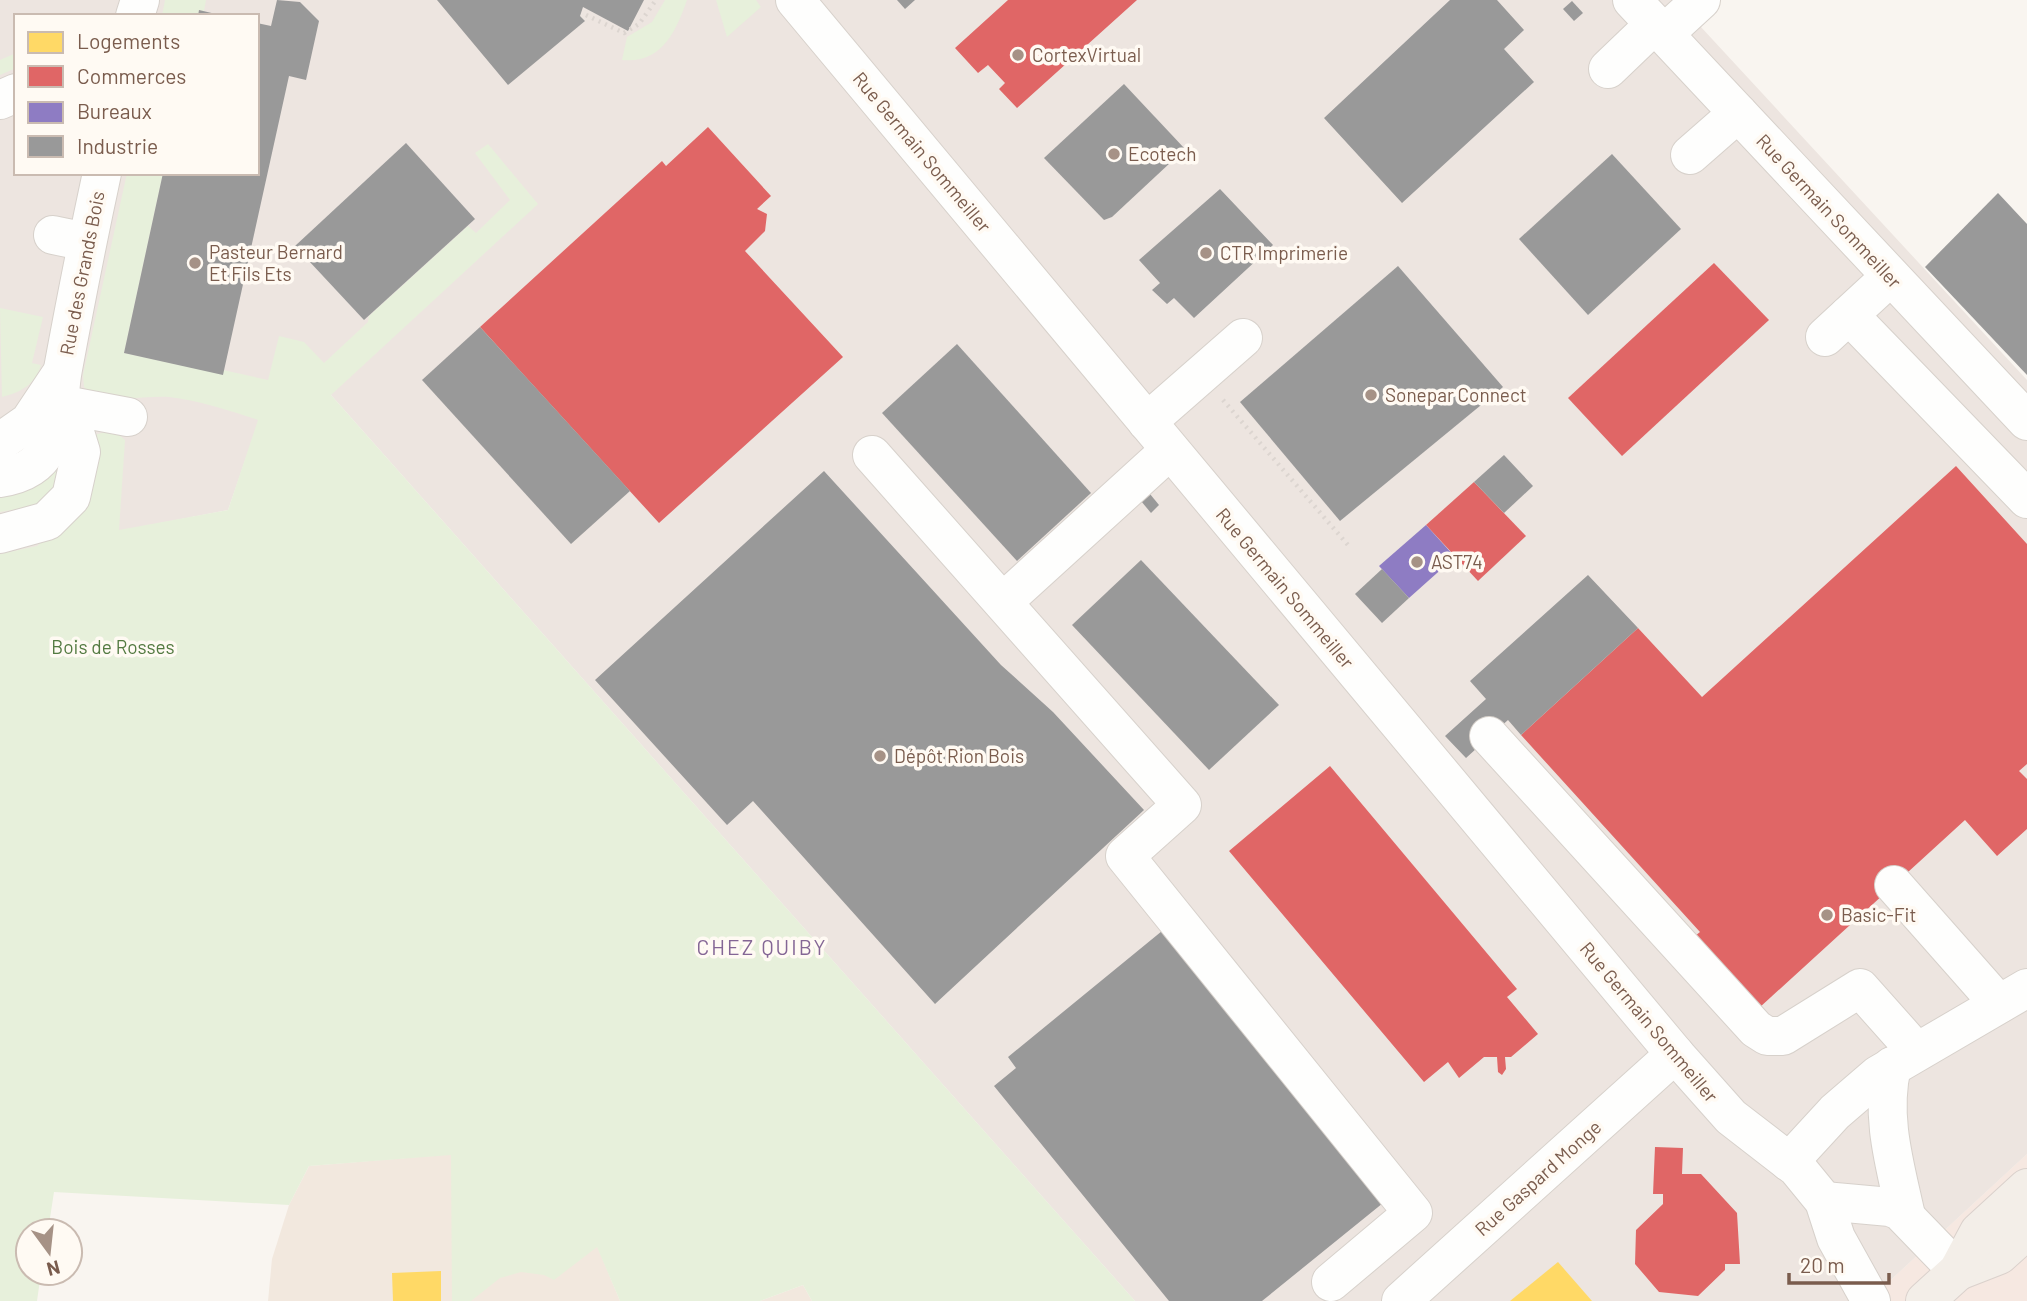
<svg xmlns="http://www.w3.org/2000/svg" width="2027" height="1301" viewBox="0 0 2027 1301" font-family="Barlow,sans-serif">
<style>
.residential{fill:#f2e8de}
.commercial{fill:#f6e8e1}
.industrial{fill:#ede5e0;fill-rule:evenodd}
.green{fill:#e7f0db}
.homes{fill:#ffd966}
.shops{fill:#e06666}
.offices{fill:#8e7cc3}
.industry{fill:#999}
.lines{fill:none;stroke-linecap:round;stroke-linejoin:round}
.minor-casing{stroke:#d7d1cb;stroke-width:40}
.major-casing{stroke:#dad1cc;stroke-width:40}
.path{stroke:#dcd5d0;stroke-width:4.5;stroke-dasharray:2 5;stroke-linecap:butt}
.minor{stroke:#fefefd;stroke-width:38}
.major{stroke:#f3eee8;stroke-width:38}
.poi-dot{fill:#a69286;stroke:#fffaf3;stroke-width:2.5}
.labels{text-anchor:middle;stroke-width:7;stroke-linejoin:round;paint-order:stroke}
.poi-label{font-size:19px;fill:#7a5c4d;stroke:#fffaf3;text-anchor:start}
.street-label{font-size:19px;fill:#7a5c4d;stroke:#fffaf3}
.park-label{font-size:19px;fill:#537a41;stroke:#fffaf3}
.neighbourhood-label{font-size:21px;letter-spacing:2px;fill:#846695;stroke:#fffaf3}
</style>
<rect width="100%" height="100%" fill="#f9f5f0"/>
<g class="residential">
<polygon points="467,1153 572,1185 620,1301 268,1301 272,1259 289,1205 309,1166"/>
<polygon points="803,1285 812,1301 760,1301"/>
</g>
<polygon class="commercial" points="2027,1154 2027,1301 1868,1301"/>
<path class="industrial" d="M0,0H1676L2027,380V1154L1868,1301H1135L331,395L276,371L228,510L0,554ZM16,16H257V173H16Z"/>
<g class="green">
<polygon points="165,0 206,0 204,11 199,10 198,16 162,16"/>
<path d="M665,0H687C676,31 662,64 622,60L627,37L652,22Z"/>
<polygon points="716,0 756,0 761,7 727,37"/>
<polygon points="16,53 16,68 0,75 0,60"/>
<path d="M488,144L538,204L331,395L1135,1301H812L803,1285L760,1301H620L597,1247L554,1280L544,1275L521,1272L500,1278L471,1301H452L451,1155L309,1166L289,1205L54,1192L48,1231H28V1273H41L37,1301H0V554L37,546L61,524L94,435L113,430L125,440L119,530L228,510L258,420C232,411 197,400 169,397C143,395 104,406 84,387L83,375L127,173H163L124,353L222,374L223,370L268,380L279,336L304,342L324,363L368,322L369,316L468,226L476,233L510,200L475,153Z"/>
<path d="M0,308L43,317L32,363L41,365C35,385 21,392 2,397Z"/>
<polygon points="69,450 48,504 0,512 0,487"/>
</g>
<g class="homes">
<polygon points="1558,1262 1592,1301 1510,1301"/>
<polygon points="441,1271 441,1301 393,1301 392,1273"/>
</g>
<g class="shops">
<polygon points="1008,0 1137,0 1017,108 999,89 1005,83 988,65 978,73 955,48"/>
<polygon points="708,127 771,196 757,209 767,214 765,231 745,251 843,357 659,523 480,327 662,161 666,166"/>
<polygon points="1714,263 1769,320 1622,456 1568,398"/>
<polygon points="1956,466 2027,544 2027,764 2019,771 2027,779 2027,829 1997,856 1965,820 1759,1008 1695,936 1700,932 1521,735 1638,628 1702,697"/>
<polygon points="1474,482 1526,536 1478,581 1426,525"/>
<polygon points="1330,766 1517,989 1507,997 1538,1034 1511,1057 1505,1057 1506,1069 1502,1075 1498,1072 1497,1057 1484,1057 1459,1078 1448,1062 1424,1082 1229,851"/>
<polygon points="1655,1147 1683,1148 1682,1174 1701,1174 1737,1213 1740,1264 1725,1264 1725,1270 1698,1296 1659,1292 1635,1264 1636,1230 1663,1204 1663,1194 1653,1194"/>
</g>
<polygon class="offices" points="1426,525 1455,557 1409,598 1379,566"/>
<g class="industry">
<polygon points="277,0 300,2 319,21 306,80 289,76 223,375 124,353 163,173 257,173 257,23 271,26"/>
<polygon points="437,0 644,0 628,31 583,7 580,16 585,21 508,85"/>
<polygon points="897,0 915,0 905,9"/>
<polygon points="1450,0 1497,0 1524,30 1504,49 1534,82 1402,203 1324,118"/>
<polygon points="1572,1 1583,13 1574,21 1563,9"/>
<polygon points="199,10 220,15 220,16 198,16"/>
<polygon points="1124,84 1185,149 1112,217 1104,220 1044,158"/>
<polygon points="406,143 475,219 364,320 295,246"/>
<polygon points="1612,154 1681,229 1588,315 1519,239"/>
<polygon points="1220,189 1273,245 1194,318 1174,298 1167,304 1152,290 1160,283 1139,260"/>
<polygon points="1998,193 2027,224 2027,375 1925,267"/>
<polygon points="1398,266 1503,387 1340,521 1240,402"/>
<polygon points="480,327 630,491 571,544 422,380"/>
<polygon points="957,344 1091,493 1017,561 882,413"/>
<polygon points="1504,455 1533,486 1504,513 1474,482"/>
<polygon points="824,471 1001,665 1053,712 1144,810 935,1004 753,801 727,825 595,680"/>
<polygon points="1150,494 1159,505 1151,513 1141,501"/>
<polygon points="1141,560 1279,705 1209,770 1072,625"/>
<polygon points="1382,569 1409,598 1382,623 1355,594"/>
<polygon points="1588,575 1638,628 1521,735 1508,720 1466,758 1445,736 1486,699 1470,681"/>
<polygon points="1162,931 1383,1203 1262,1301 1169,1301 994,1086 1016,1068 1008,1057"/>
</g>
<g class="lines">
<defs>
<g id="minor">
<polyline points="795,0 1675,1054 1731,1117 1797,1168 1824,1201 1836,1238 1871,1301"/>
<polyline points="1632,0 2027,421"/>
<polyline points="135,16 140,0"/>
<polyline points="1664,34 1701,0"/>
<polyline points="1608,69 1655,24"/>
<polyline points="0,100 16,93"/>
<polyline points="1690,155 1738,113"/>
<polyline points="53,235 87,242"/>
<polyline points="1849,315 2027,499"/>
<polyline points="1825,337 1890,277"/>
<polyline points="59,404 128,417"/>
<polyline points="1147,422 1243,338"/>
<polyline points="0,442 29,422 59,377"/>
<polyline points="872,455 1182,805 1125,856 1413,1213 1331,1282"/>
<path d="M0,478C20,475 38,467 48,448C61,424 58,395 63,369C75,304 88,238 102,173"/>
<polyline points="0,534 47,521 71,497 81,452 74,429 59,404"/>
<polyline points="1003,602 1170,450"/>
<polyline points="1489,736 1756,1029 1767,1036 1783,1036 1860,988 1916,1051"/>
<polyline points="1894,885 1999,1004"/>
<path d="M1892,1066C1880,1117 1895,1165 1906,1216"/>
<polyline points="1789,1162 1835,1112 1878,1075 2027,988"/>
<polyline points="1824,1201 1890,1207 1900,1211 1958,1271"/>
<polyline points="1401,1301 1675,1054"/>
</g>
<g id="major">
<polyline points="1958,1271 1999,1255 2027,1230"/>
<polyline points="1925,1301 1958,1271 1979,1232 2027,1188"/>
</g>
</defs>
<use href="#minor" class="minor-casing"/>
<use href="#major" class="major-casing"/>
<g class="path">
<polyline points="586,15 624,33 639,24 656,0"/>
<polyline points="1223,400 1348,545"/>
</g>
<use href="#minor" class="minor"/>
<use href="#major" class="major"/>
</g>
<g class="poi-dot">
<circle cx="1018" cy="55" r="7"/>
<circle cx="1114" cy="154" r="7"/>
<circle cx="1206" cy="253" r="7"/>
<circle cx="195" cy="263" r="7"/>
<circle cx="1371" cy="395" r="7"/>
<circle cx="1417" cy="562" r="7"/>
<circle cx="880" cy="756" r="7"/>
<circle cx="1827" cy="915" r="7"/>
</g>
<g class="labels">
<g class="poi-label">
<text x="1032" y="62">CortexVirtual</text>
<text x="1128" y="161">Ecotech</text>
<text x="209" y="259">Pasteur Bernard<tspan x="209" dy="22">Et Fils Ets</tspan></text>
<text x="1220" y="260">CTR Imprimerie</text>
<text x="1385" y="402">Sonepar Connect</text>
<text x="1431" y="569">AST74</text>
<text x="894" y="763">Dépôt Rion Bois</text>
<text x="1841" y="922">Basic-Fit</text>
</g>
<g class="street-label">
<text transform="translate(922 152) rotate(50)" y="7">Rue Germain Sommeiller</text>
<text transform="translate(1829 211) rotate(47)" y="7">Rue Germain Sommeiller</text>
<text transform="translate(82 273) rotate(-79)" y="7">Rue des Grands Bois</text>
<text transform="translate(1285 588) rotate(50)" y="7">Rue Germain Sommeiller</text>
<text transform="translate(1649 1022) rotate(50)" y="7">Rue Germain Sommeiller</text>
<text transform="translate(1538 1178) rotate(-42)" y="7">Rue Gaspard Monge</text>
</g>
<g class="park-label">
<text x="113" y="654">Bois de Rosses</text>
</g>
<g class="neighbourhood-label">
<text x="762" y="955">CHEZ QUIBY</text>
</g>
</g>
<rect x="14" y="14" width="245" height="161" fill="#fffaf3" stroke="#cabbb1" stroke-width="2"/>
<rect x="28" y="32" width="35" height="21" fill="#ffd966" stroke="#cabbb1" stroke-width="2"/>
<text x="77" y="49" font-size="21" fill="#7a5c4d">Logements</text>
<rect x="28" y="66" width="35" height="21" fill="#e06666" stroke="#cabbb1" stroke-width="2"/>
<text x="77" y="84" font-size="21" fill="#7a5c4d">Commerces</text>
<rect x="28" y="102" width="35" height="21" fill="#8e7cc3" stroke="#cabbb1" stroke-width="2"/>
<text x="77" y="119" font-size="21" fill="#7a5c4d">Bureaux</text>
<rect x="28" y="136" width="35" height="21" fill="#999999" stroke="#cabbb1" stroke-width="2"/>
<text x="77" y="154" font-size="21" fill="#7a5c4d">Industrie</text>
<g transform="translate(49 1252) rotate(165)"><circle r="33" fill="#fffaf3" stroke="#cabbb1" stroke-width="2"/>
<path d="M0-5L12 26L0 18L-12 26Z" fill="#a69286"/>
<text y="-10" font-size="19" font-weight="bold" text-anchor="middle" fill="#7a5c4d">N</text>
</g>
<path d="M1789 1273v10h100v-10" fill="none" stroke="#7a5c4d" stroke-width="3.5"/>
<text x="1800" y="1273" font-size="21" fill="#7a5c4d" stroke="#fffaf3" stroke-width="5" paint-order="stroke">20 m</text>
</svg>
